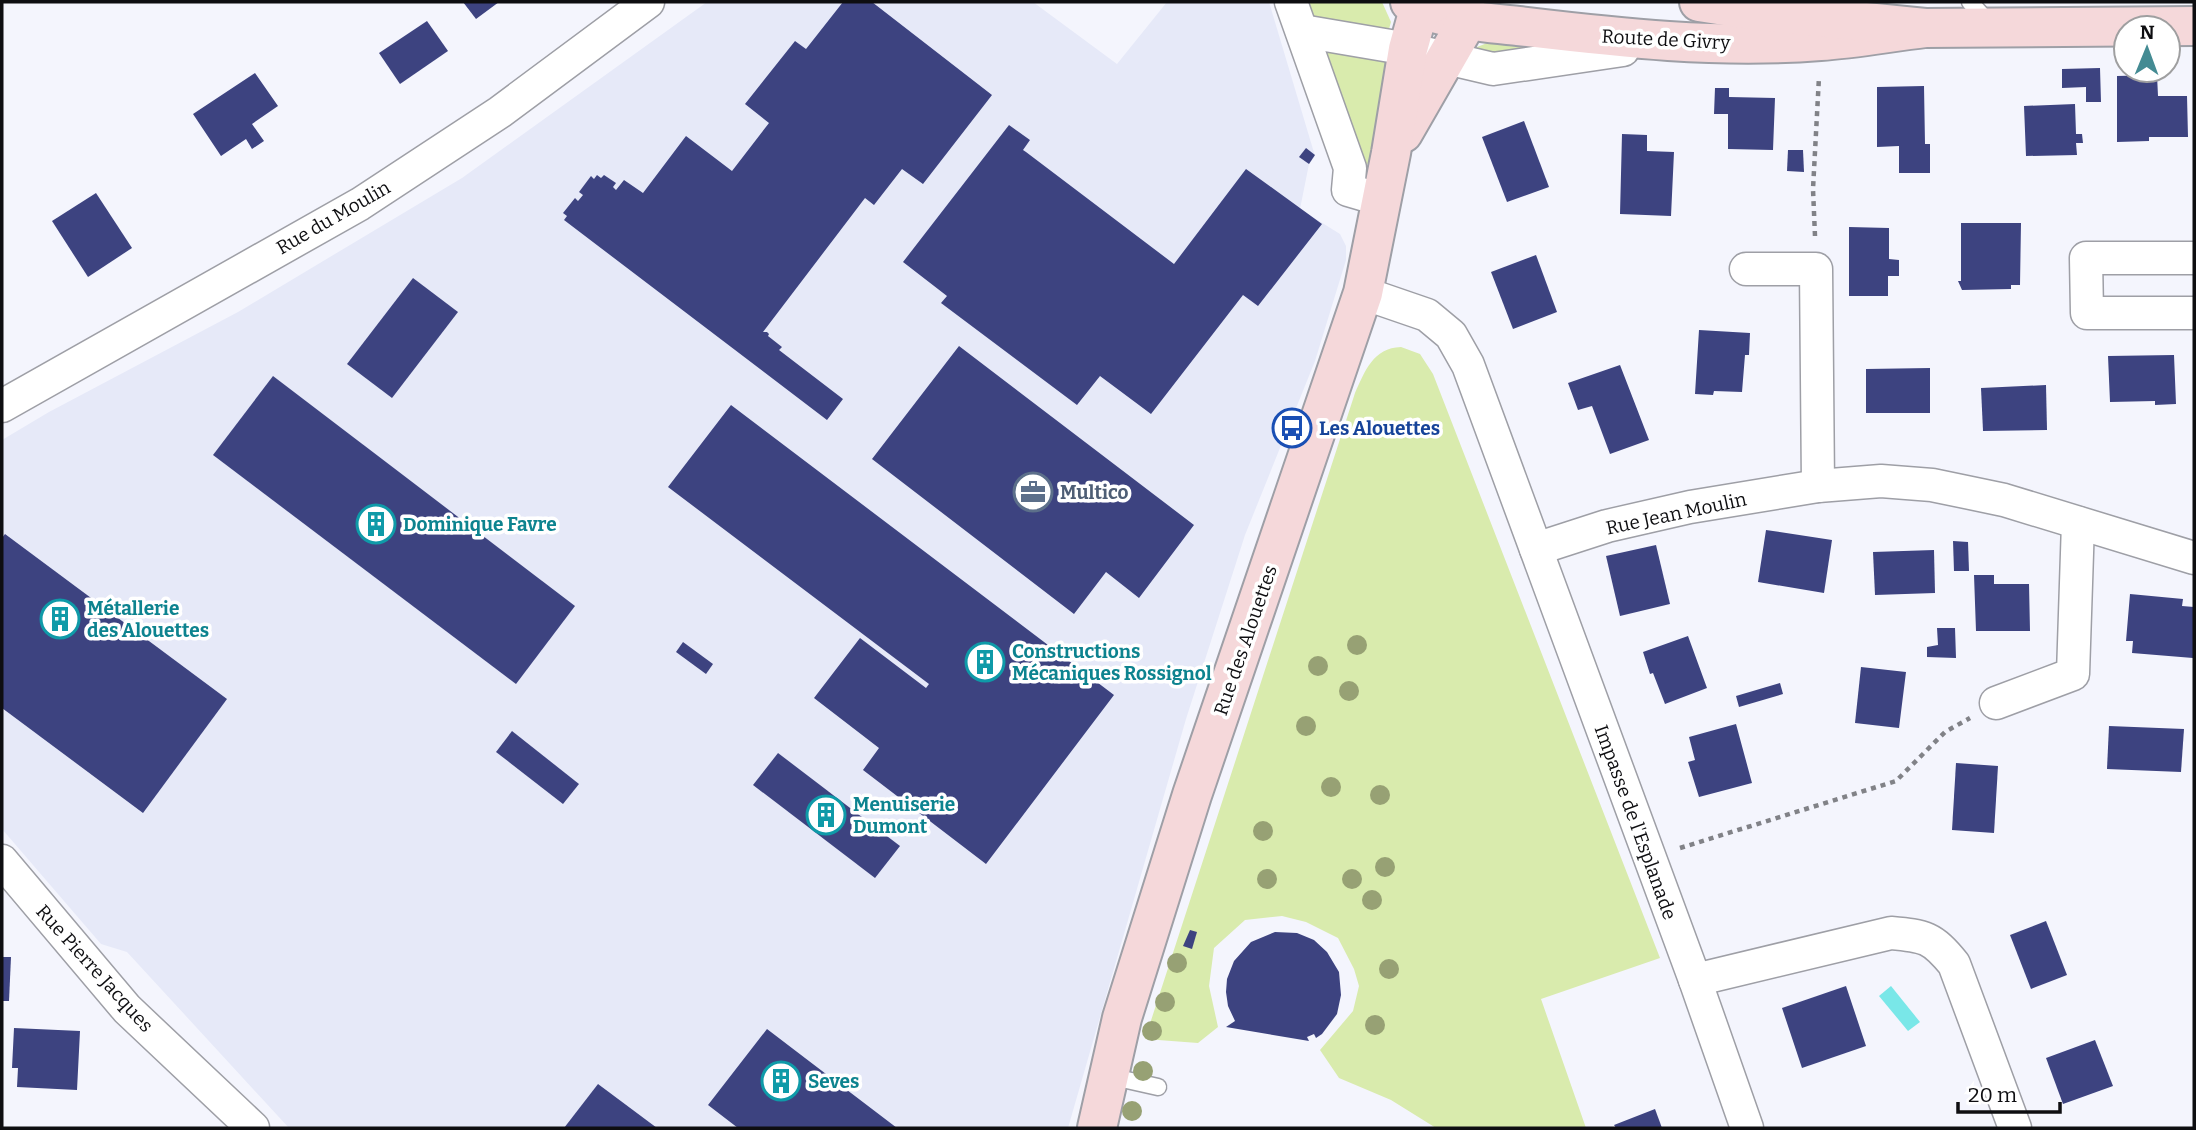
<svg xmlns="http://www.w3.org/2000/svg" width="2196" height="1130" viewBox="0 0 2196 1130" font-family="Bitter,serif">
<style>
.built{fill:#e6e9f8}
.green{fill:#d9ebad}
.water{fill:#79e7e8}
.building{fill:#3d4380}
.lines{fill:none;stroke-linecap:round;stroke-linejoin:round}
.lane-casing{stroke:#9e9fa6;stroke-width:19}
.street-casing{stroke:#9e9fa6;stroke-width:35}
.secondary-casing{stroke:#9e9fa6;stroke-width:42}
.path{stroke:#818287;stroke-width:4.5;stroke-dasharray:5 5;stroke-linecap:butt}
.lane{stroke:#fff;stroke-width:16}
.street{stroke:#fff;stroke-width:32}
.secondary{stroke:#f5d8da;stroke-width:38}
.tree{fill:#97a174}
.labels{text-anchor:middle;stroke-width:7;stroke-linejoin:round;paint-order:stroke}
.street-label{font-size:19px;fill:#0e0e11;stroke:#fff}
.transit-label{font-size:19px;font-weight:bold;fill:#164399;stroke:#fff;text-anchor:start}
.service-label{font-size:19px;font-weight:bold;fill:#4e5e75;stroke:#fff;text-anchor:start}
.culture-label{font-size:19px;font-weight:bold;fill:#0d838f;stroke:#fff;text-anchor:start}
</style>
<rect width="100%" height="100%" fill="#f4f5fd"/>
<polygon class="built" points="707,2 1033,2 1117,64 1167,2 1269,2 1315,156 1309,164 1300,209 1340,234 1346,246 1346,260 1315,361 1245,535 1186,719 1068,1128 289,1128 127,952 101,944 2,829 2,440 49,412 238,312 462,178"/>
<g class="green">
<polygon points="1298,2 1382,2 1391,22 1389,29 1306,22"/>
<polygon points="1500,38 1602,44 1471,57 1477,47"/>
<polygon points="1312,41 1391,54 1371,159 1359,176"/>
<path d="M1401,347L1420,354L1433,374L1660,958L1541,999L1586,1128H1436L1391,1100L1339,1078L1320,1050L1353,1011L1359,986L1354,969L1338,938L1306,922L1282,916L1245,920L1214,948L1209,986L1218,1027L1198,1043L1145,1039L1355,393C1365,371 1373,348 1401,347Z"/>
</g>
<polygon class="water" points="1891,986 1920,1022 1908,1031 1879,996"/>
<g class="building">
<polygon points="463,2 499,2 476,19"/>
<polygon points="843,2 872,2 992,95 923,184 902,169 874,205 865,198 763,332 767,332 769,334 768,336 782,347 779,350 843,399 827,420 564,220 567,216 563,213 575,198 578,201 583,195 579,192 591,176 594,179 597,175 601,178 604,175 616,183 613,187 616,190 624,180 643,193 686,136 732,171 769,123 745,104 795,41 806,49"/>
<polygon points="427,21 448,51 400,84 379,53"/>
<polygon points="2100,68 2101,102 2086,102 2086,87 2062,88 2062,69"/>
<polygon points="255,73 278,106 252,124 264,141 252,149 246,139 221,156 193,114"/>
<polygon points="2157,75 2158,96 2187,96 2188,137 2149,137 2149,141 2117,142 2117,76"/>
<polygon points="1924,86 1925,144 1930,144 1930,173 1899,173 1899,146 1877,147 1877,87"/>
<polygon points="1715,88 1729,88 1729,97 1775,98 1773,150 1728,149 1728,114 1714,114"/>
<polygon points="2075,104 2076,134 2082,134 2083,143 2076,143 2077,155 2026,156 2024,106"/>
<polygon points="1524,121 1549,187 1507,202 1482,137"/>
<polygon points="1009,125 1030,140 1023,150 1026,152 1174,264 1246,169 1322,224 1258,306 1243,295 1151,414 1100,376 1077,405 941,303 947,296 903,262"/>
<polygon points="1622,134 1647,135 1647,151 1674,152 1671,216 1620,214"/>
<polygon points="1306,148 1315,155 1309,164 1299,157"/>
<polygon points="1788,150 1803,150 1804,172 1787,171"/>
<polygon points="96,193 132,248 88,277 52,221"/>
<polygon points="1961,223 2021,223 2020,285 2011,285 2011,289 1962,290 1958,281 1961,281"/>
<polygon points="1849,227 1889,228 1889,259 1899,260 1899,276 1888,276 1888,296 1849,296"/>
<polygon points="1536,255 1557,312 1513,329 1491,272"/>
<polygon points="413,278 458,312 392,398 347,364"/>
<polygon points="1699,330 1750,333 1749,355 1745,355 1742,392 1714,391 1713,395 1695,394"/>
<polygon points="959,346 1194,525 1139,598 1106,572 1074,614 872,459"/>
<polygon points="2174,355 2176,404 2155,405 2155,401 2110,402 2108,356"/>
<polygon points="1620,365 1649,440 1610,454 1592,406 1578,410 1568,383"/>
<polygon points="1930,368 1930,413 1866,413 1866,369"/>
<polygon points="273,376 575,606 516,684 213,455"/>
<polygon points="2046,385 2047,430 1983,431 1981,388"/>
<polygon points="731,405 1114,695 986,864 863,770 879,748 814,698 860,638 926,688 929,684 668,487"/>
<polygon points="1766,530 1832,540 1824,593 1758,582"/>
<polygon points="5,534 227,699 143,813 2,708 2,538"/>
<polygon points="1953,541 1968,542 1969,571 1954,571"/>
<polygon points="1656,545 1670,604 1620,616 1606,556"/>
<polygon points="1934,550 1935,593 1875,595 1873,552"/>
<polygon points="1974,575 1994,575 1994,584 2029,584 2030,631 1976,631"/>
<polygon points="2130,594 2183,599 2182,606 2194,607 2193,658 2132,653 2133,641 2126,641"/>
<polygon points="1937,628 1955,628 1956,658 1927,657 1927,647 1938,645"/>
<polygon points="1688,636 1707,688 1665,704 1653,673 1650,674 1643,652"/>
<polygon points="683,642 713,664 706,674 676,652"/>
<polygon points="1861,667 1906,672 1899,728 1855,723"/>
<polygon points="1780,683 1783,694 1739,707 1736,696"/>
<polygon points="1736,724 1752,783 1699,797 1688,762 1695,760 1689,737"/>
<polygon points="2109,726 2184,729 2181,772 2107,769"/>
<polygon points="512,731 579,784 563,804 496,752"/>
<polygon points="778,753 900,846 875,878 753,785"/>
<polygon points="1956,763 1998,766 1994,833 1952,830"/>
<polygon points="2046,921 2067,975 2031,989 2010,935"/>
<polygon points="1190,930 1197,932 1192,949 1183,946"/>
<polygon points="1275,932 1297,933 1314,940 1327,952 1339,972 1341,995 1337,1014 1322,1034 1316,1038 1314,1034 1307,1037 1309,1041 1226,1027 1235,1021 1228,1006 1226,992 1227,979 1234,961 1251,942"/>
<polygon points="2,957 11,957 9,1001 2,1001"/>
<polygon points="1846,986 1866,1046 1802,1068 1782,1008"/>
<polygon points="14,1028 80,1031 77,1090 17,1087 18,1068 12,1068"/>
<polygon points="767,1029 805,1058 897,1128 738,1128 708,1105"/>
<polygon points="2095,1040 2113,1086 2063,1104 2046,1058"/>
<polygon points="598,1084 657,1128 564,1128"/>
<polygon points="1655,1109 1662,1128 1616,1128 1614,1125"/>
</g>
<g class="lines">
<defs>
<g id="lane">
<polyline points="1970,2 1989,23"/>
<polyline points="1109,1076 1158,1087"/>
</g>
<g id="street">
<polyline points="1291,2 1350,168 1348,190 1382,200"/>
<polyline points="1302,31 1408,49 1493,69 1623,50 1625,39"/>
<polyline points="2194,258 2086,258 2087,313 2194,313"/>
<polyline points="1746,269 1816,269 1818,486"/>
<polyline points="1363,293 1427,315 1451,335 1468,365 1695,980 1747,1128"/>
<polyline points="2,406 360,204 500,112 648,2"/>
<polyline points="1536,549 1607,526 1690,507 1818,486 1881,481 1932,485 2004,500 2194,558"/>
<polyline points="1996,703 2073,674 2078,523"/>
<polyline points="2,861 127,1009 253,1128"/>
<path d="M1695,980L1891,933C1925,936 1932,937 1954,964L2015,1128"/>
</g>
<g id="secondary">
<path d="M1410,2C1432,19 1490,23 1518,26C1618,38 1719,49 1820,41C1855,39 1890,32 1925,28"/>
<polyline points="1699,2 1757,11 1925,28 2194,26"/>
<polyline points="1403,133 1468,20 1464,2"/>
<polyline points="1097,1128 1122,1018 1192,795 1363,293 1391,153 1408,49 1419,9 1435,2"/>
</g>
</defs>
<use href="#lane" class="lane-casing"/>
<use href="#street" class="street-casing"/>
<use href="#secondary" class="secondary-casing"/>
<g class="path">
<polyline points="1815,236 1813,189 1819,77"/>
<polyline points="1680,848 1896,781 1945,732 1970,718"/>
</g>
<use href="#lane" class="lane"/>
<use href="#street" class="street"/>
<use href="#secondary" class="secondary"/>
</g>
<g class="tree">
<circle cx="1357" cy="645" r="10"/>
<circle cx="1318" cy="666" r="10"/>
<circle cx="1349" cy="691" r="10"/>
<circle cx="1306" cy="726" r="10"/>
<circle cx="1331" cy="787" r="10"/>
<circle cx="1380" cy="795" r="10"/>
<circle cx="1263" cy="831" r="10"/>
<circle cx="1385" cy="867" r="10"/>
<circle cx="1267" cy="879" r="10"/>
<circle cx="1352" cy="879" r="10"/>
<circle cx="1372" cy="900" r="10"/>
<circle cx="1177" cy="963" r="10"/>
<circle cx="1389" cy="969" r="10"/>
<circle cx="1165" cy="1002" r="10"/>
<circle cx="1375" cy="1025" r="10"/>
<circle cx="1152" cy="1031" r="10"/>
<circle cx="1143" cy="1071" r="10"/>
<circle cx="1132" cy="1111" r="10"/>
</g>
<defs>
<symbol id="bus-ring" viewBox="-11 -11 22 22"><circle r="9.5" fill="#fff" stroke="#1a4fb4" stroke-width="1.5"/><path d="M-5-6H5V4H4V6H2V4H-2V6H-4V4H-5ZM-3.5-4V0h7V-4ZM-3.5 1.2v1.5H-2V1.2ZM2 1.2v1.5H3.5V1.2Z" fill="#1a4fb4"/></symbol>
<symbol id="office-ring" viewBox="-11 -11 22 22"><circle r="9.5" fill="#fff" stroke="#5c6f8a" stroke-width="1.5"/><path d="M-6-3h4V-5.5h4V-3h4V5H-6ZM-1-4.5V-3h2v-1.5ZM-6 0V1H6V0Z" fill="#5c6f8a"/></symbol>
<symbol id="building-ring" viewBox="-11 -11 22 22"><circle r="9.5" fill="#fff" stroke="#0f9aa8" stroke-width="1.5"/><path d="M-4-6H4V6H1V3H-1V6H-4ZM-2.5-4.3h1.7v1.8h-1.7ZM.8-4.3h1.7v1.8H.8ZM-2.5-1h1.7V.8h-1.7ZM.8-1h1.7V.8H.8Z" fill="#0f9aa8"/></symbol>
</defs>
<g fill-rule="evenodd">
<use href="#bus-ring" x="1270" y="406" width="44" height="44"/>
<use href="#office-ring" x="1011" y="470" width="44" height="44"/>
<use href="#building-ring" x="354" y="502" width="44" height="44"/>
<use href="#building-ring" x="38" y="597" width="44" height="44"/>
<use href="#building-ring" x="963" y="640" width="44" height="44"/>
<use href="#building-ring" x="804" y="793" width="44" height="44"/>
<use href="#building-ring" x="759" y="1059" width="44" height="44"/>
</g>
<g class="labels">
<g class="street-label">
<text transform="translate(1666 39) rotate(3)" y="7">Route de Givry</text>
<text transform="translate(333 217) rotate(-30)" y="7">Rue du Moulin</text>
<text transform="translate(1676 513) rotate(-12)" y="7">Rue Jean Moulin</text>
<text transform="translate(1245 640) rotate(-71)" y="7">Rue des Alouettes</text>
<text transform="translate(1636 822) rotate(70)" y="7">Impasse de l'Esplanade</text>
<text transform="translate(95 968) rotate(48)" y="7">Rue Pierre Jacques</text>
</g>
<g class="transit-label">
<text x="1319" y="435">Les Alouettes</text>
</g>
<g class="service-label">
<text x="1060" y="499">Multico</text>
</g>
<g class="culture-label">
<text x="403" y="531">Dominique Favre</text>
<text x="87" y="615">Métallerie<tspan x="87" dy="22">des Alouettes</tspan></text>
<text x="1012" y="658">Constructions<tspan x="1012" dy="22">Mécaniques Rossignol</tspan></text>
<text x="853" y="811">Menuiserie<tspan x="853" dy="22">Dumont</tspan></text>
<text x="808" y="1088">Seves</text>
</g>
</g>
<rect width="2196" height="1130" fill="none" stroke="#0e0e11" stroke-width="7"/>
<g transform="translate(2147 49) rotate(1)"><circle r="33" fill="#ffffff" stroke="#9f9fa0" stroke-width="2"/>
<path d="M0-5L12 26L0 18L-12 26Z" fill="#448b93"/>
<text y="-10" font-size="19" font-weight="bold" text-anchor="middle" fill="#0e0e11">N</text>
</g>
<path d="M1958 1102v10h102v-10" fill="none" stroke="#0e0e11" stroke-width="3.5"/>
<text x="1968" y="1102" font-size="21" fill="#0e0e11" stroke="#ffffff" stroke-width="5" paint-order="stroke">20 m</text>
</svg>
